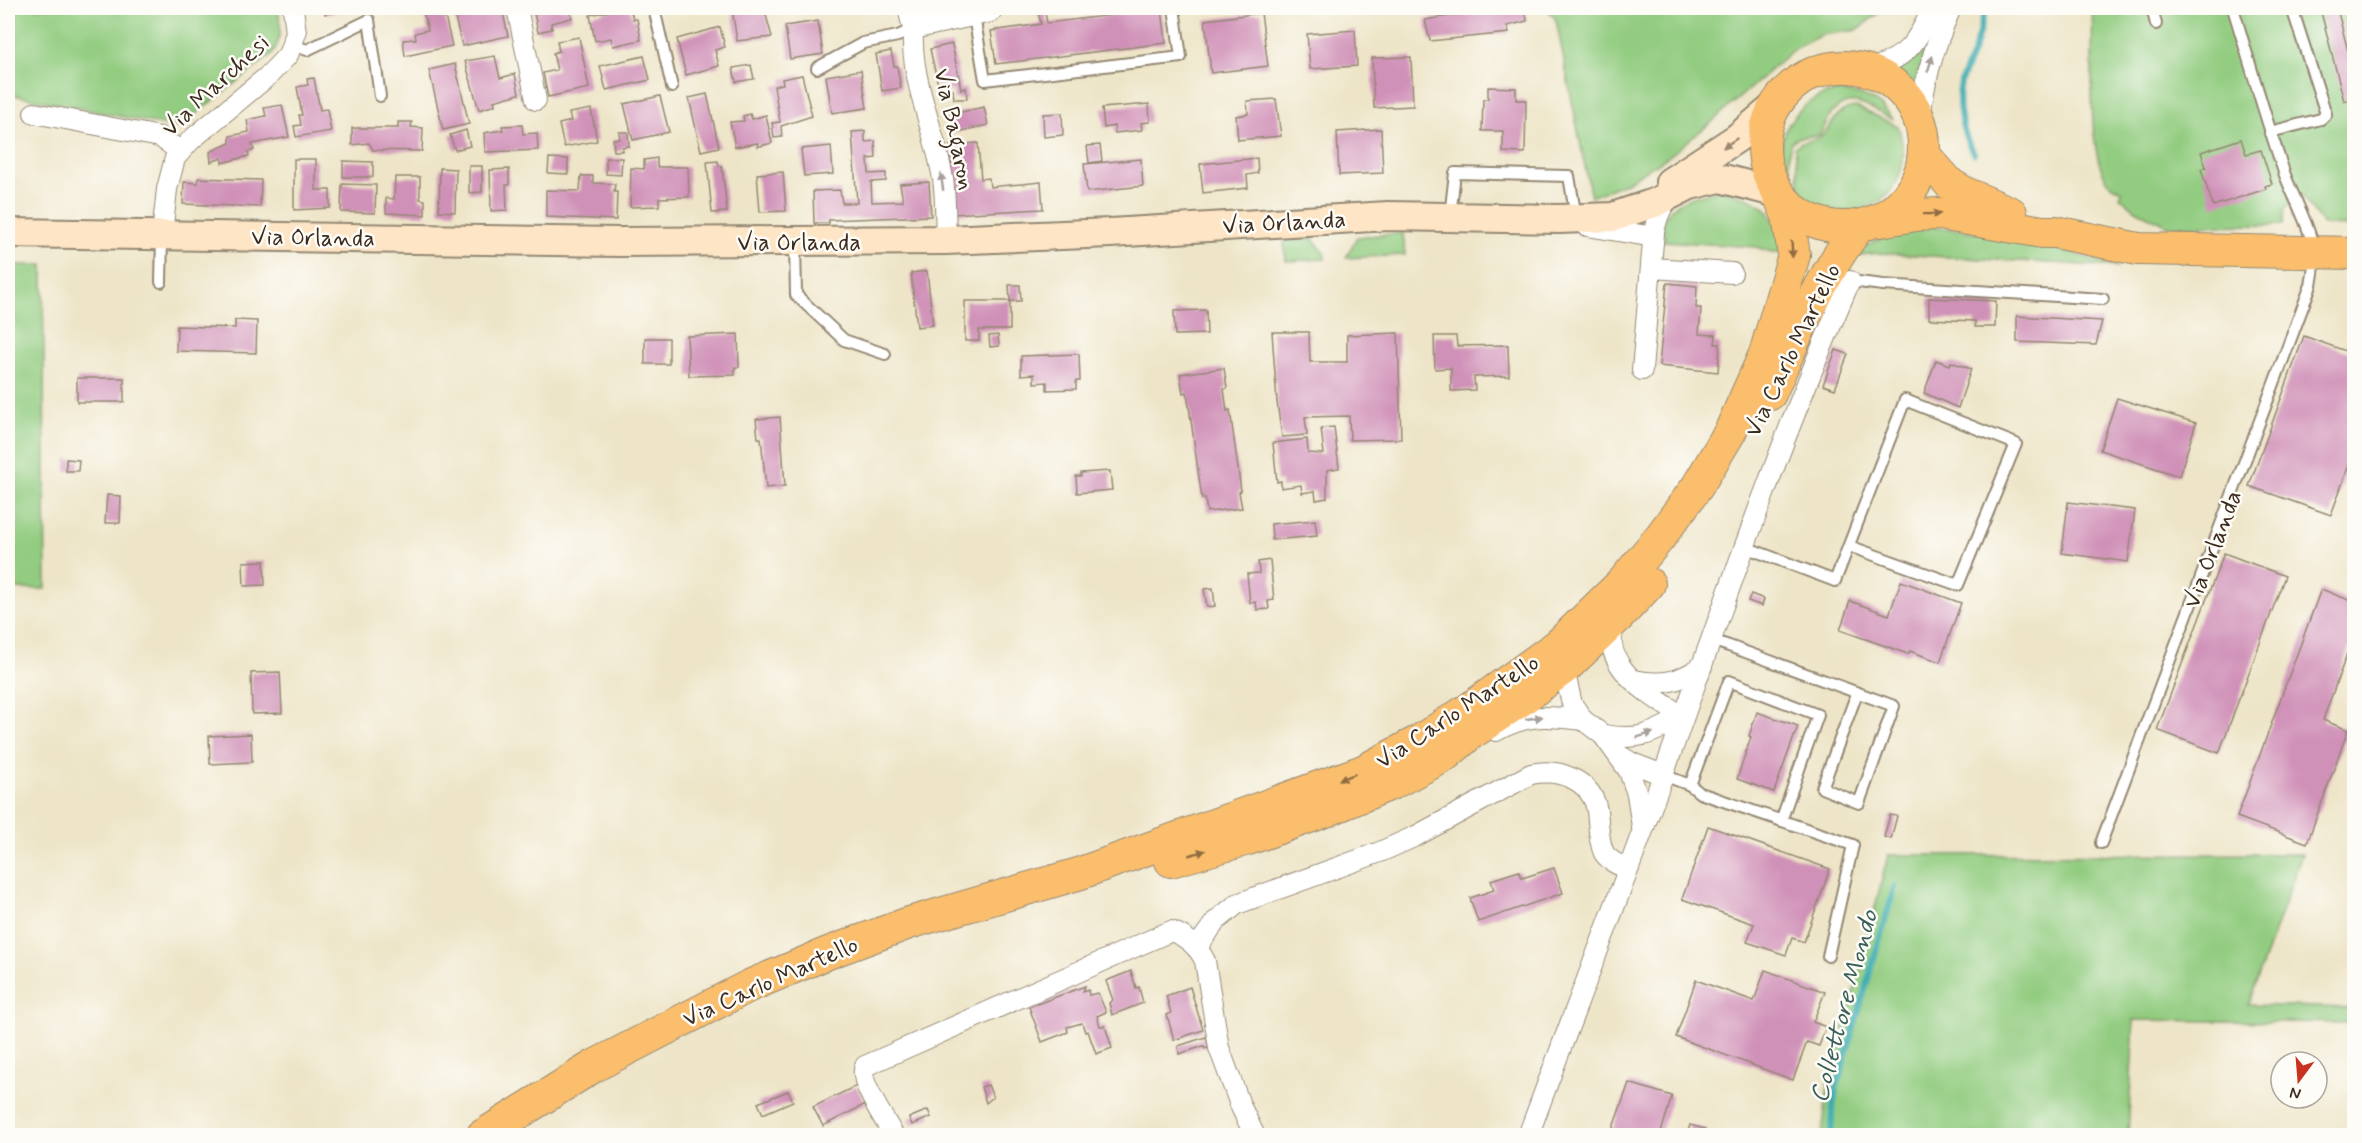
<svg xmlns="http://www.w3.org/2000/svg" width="2362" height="1143" viewBox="0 0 2362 1143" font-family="Mynerve,sans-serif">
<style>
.green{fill:#92cc80;stroke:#667b4f;stroke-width:1.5}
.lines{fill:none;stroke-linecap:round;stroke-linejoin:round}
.stream{stroke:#3aacb2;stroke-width:6}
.building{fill:#d091b8}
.service-casing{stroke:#948873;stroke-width:14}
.minor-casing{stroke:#948873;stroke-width:22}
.secondary-casing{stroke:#948873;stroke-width:32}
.primary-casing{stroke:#948873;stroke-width:34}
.service{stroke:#fff;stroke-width:10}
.minor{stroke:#fff;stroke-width:20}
.secondary{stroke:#fde5c5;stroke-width:28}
.primary{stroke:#fabe6d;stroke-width:32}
.oneway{fill:#a79f9a}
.oneway2{fill:#9c8872}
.oneway3{fill:#916d42}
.labels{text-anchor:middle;stroke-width:5;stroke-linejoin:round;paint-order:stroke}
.street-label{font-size:24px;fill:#3b2a1e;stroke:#fdfcf7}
.water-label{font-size:26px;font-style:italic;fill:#3b5e59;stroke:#fdfcf7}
</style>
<rect width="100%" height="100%" fill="#fdfcf7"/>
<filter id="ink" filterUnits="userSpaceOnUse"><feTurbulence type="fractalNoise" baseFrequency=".0167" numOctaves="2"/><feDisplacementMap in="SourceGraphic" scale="12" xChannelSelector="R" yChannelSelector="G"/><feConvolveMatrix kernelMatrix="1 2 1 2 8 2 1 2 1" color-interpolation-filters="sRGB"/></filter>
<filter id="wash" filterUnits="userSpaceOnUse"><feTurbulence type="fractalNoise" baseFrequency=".008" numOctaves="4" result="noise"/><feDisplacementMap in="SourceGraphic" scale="24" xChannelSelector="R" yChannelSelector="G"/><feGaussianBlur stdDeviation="1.35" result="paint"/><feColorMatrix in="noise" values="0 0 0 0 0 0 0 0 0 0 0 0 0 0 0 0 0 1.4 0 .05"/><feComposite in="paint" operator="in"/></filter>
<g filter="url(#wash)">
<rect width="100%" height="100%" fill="#eee5c8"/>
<g class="green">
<path d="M8,8H278C281,27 283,39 271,55L178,128L8,94Z"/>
<polygon points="1547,8 1885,8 1857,30 1821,35 1794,49 1713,121 1668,157 1625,183 1591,197 1556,20"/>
<path d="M2092,8H2344L2354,45V226L2323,225L2302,196L2284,209L2283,225L2168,226L2136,210L2120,197L2122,191C2118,187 2113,187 2110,184C2083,155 2095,49 2092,8Z"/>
<polygon points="1930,35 1914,88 1893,71 1912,58"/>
<path d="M1834,92C1856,91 1881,99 1892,119C1872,110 1851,91 1832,113C1827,120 1825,127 1820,134C1812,138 1804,135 1797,138C1782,145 1793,176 1794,188C1764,149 1790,102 1834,92Z"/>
<path d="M1856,107L1898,126C1901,137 1905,150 1903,163C1894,214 1837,225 1800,196L1795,147L1801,142C1839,139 1825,110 1856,107Z"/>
<path d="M1718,190C1737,194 1763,198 1773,219C1778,228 1780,241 1783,252H1771L1756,247L1664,241C1664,235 1662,226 1664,221C1670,199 1700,195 1718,190Z"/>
<path d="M1924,225L2025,239L2118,267L1878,253L1851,256C1872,240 1898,231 1924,225Z"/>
<polygon points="1403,233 1405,255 1346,258 1357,237"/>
<polygon points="1312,238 1324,252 1325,259 1286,261 1284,241"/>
<polygon points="8,265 43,265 46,589 8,589"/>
<polygon points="2302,854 2248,1005 2354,1008 2354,1023 2134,1020 2128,1135 1822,1135 1828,1084 1857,980 1888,855"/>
</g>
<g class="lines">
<g class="stream">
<path d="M1974,154C1962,133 1956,106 1961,82C1963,72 1970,62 1973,52C1979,37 1981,22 1986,8"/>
<polyline points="1831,1136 1832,1114 1836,1089 1895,886"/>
</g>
</g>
<g id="blocks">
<g class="building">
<polygon points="324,8 360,8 360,9 325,14"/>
<polygon points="422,8 443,8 452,46 405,56 403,40 416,39 415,33 428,30"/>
<polygon points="473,8 502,8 508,36 462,46 454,14 473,9"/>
<polygon points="533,8 570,8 572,18 551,23 552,29 538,32"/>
<polygon points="625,8 630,8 633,19 637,19 641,40 613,46 611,38 595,41 590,15"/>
<polygon points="744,8 764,8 772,37 737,41 732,9"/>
<polygon points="1037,8 1044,8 1047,23 1162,9 1166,43 996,64 991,31 1041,24"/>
<polygon points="1497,8 1525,8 1527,21 1507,26 1509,33 1430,41 1425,20"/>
<polygon points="2320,8 2337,8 2351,63 2348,64 2354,99 2344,101"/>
<polygon points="1261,13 1268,66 1211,73 1205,20"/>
<polygon points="818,21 823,54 790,59 785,26"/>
<polygon points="720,27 725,47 715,50 719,66 686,75 677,39"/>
<polygon points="1355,30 1357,66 1310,69 1307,34"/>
<polygon points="579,37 589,88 548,97 543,73 557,70 553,53 559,51 557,41"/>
<polygon points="952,44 961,89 966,88 967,99 954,99 953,90 940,93 930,49"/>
<polygon points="891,51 894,66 897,66 901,88 882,91 876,54"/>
<polygon points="495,56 500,78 515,74 519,94 494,101 495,105 479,110 465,61"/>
<polygon points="644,56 650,80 606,90 600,66"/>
<polygon points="1411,57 1413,106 1374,108 1372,58"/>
<polygon points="455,64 469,124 443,130 429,70"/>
<polygon points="751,65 754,79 736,82 733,68"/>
<polygon points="861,70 867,108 832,113 826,76"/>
<polygon points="802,75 812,116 781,126 782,137 774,138 772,123 780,122 774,86 783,84 782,79"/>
<polygon points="314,78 320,110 327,109 331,131 296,137 294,126 301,125 299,115 302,115 297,87 308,85 307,79"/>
<polygon points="1488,87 1516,88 1516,100 1526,100 1525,153 1503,152 1503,131 1482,131 1483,99 1488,99"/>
<polygon points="707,94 719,147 701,151 689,98"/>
<polygon points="660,96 669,132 633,140 624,104"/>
<polygon points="1276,99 1281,136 1238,140 1236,116 1248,114 1247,101"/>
<polygon points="1149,104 1150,122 1141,123 1142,130 1115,133 1114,126 1104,128 1102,108"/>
<polygon points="282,105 289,137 252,144 254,150 248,152 249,156 222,163 222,158 211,162 210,152 230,143 230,136 249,132 247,120 266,116 264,108"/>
<polygon points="984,107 988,125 952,133 948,115"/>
<polygon points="591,109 597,141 564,147 559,124 571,121 569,113"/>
<polygon points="1062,113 1063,135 1044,137 1043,114"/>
<polygon points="750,114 752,119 766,115 772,143 757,147 758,143 735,147 730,122 744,121 743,116"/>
<polygon points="398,122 412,122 411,127 423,128 422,151 373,150 369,143 352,145 352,128 398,128"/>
<polygon points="522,125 523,134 537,133 538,150 485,152 484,133 503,130 502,126"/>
<polygon points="1381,129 1383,173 1339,175 1337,132"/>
<polygon points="466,130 470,146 455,150 450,135"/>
<polygon points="865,131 865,142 875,141 876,158 868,159 869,174 886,173 886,181 871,182 872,202 903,201 900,184 929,182 931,216 829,220 829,223 814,223 813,191 840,190 842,203 857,203 852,132"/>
<polygon points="619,132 628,132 629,146 622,147 622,151 614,151 613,139 620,139"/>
<polygon points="2241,139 2246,154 2261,150 2272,184 2265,186 2266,189 2213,206 2201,169 2206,167 2201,152"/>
<polygon points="978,143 981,179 989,178 990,187 1041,182 1043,209 952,214 950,195 954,195 948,165 952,164 950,145"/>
<polygon points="1100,145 1102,161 1089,163 1087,146"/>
<polygon points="831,146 833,174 804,176 801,149"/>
<polygon points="549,158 568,159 568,174 548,173"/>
<polygon points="606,158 622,158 621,175 606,174"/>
<polygon points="657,158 657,167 688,167 689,197 659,198 659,206 630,207 631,168 644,169 644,160"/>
<polygon points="1257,158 1258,173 1247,175 1248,188 1203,193 1200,164"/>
<polygon points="294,159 316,159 316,190 330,190 330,208 294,210"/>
<polygon points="1141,159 1143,186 1087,192 1084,164"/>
<polygon points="343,161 373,162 373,177 343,177"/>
<polygon points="718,161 719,166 722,166 727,212 712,213 707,162"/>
<polygon points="469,166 482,166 482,192 469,193"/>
<polygon points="440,168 456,169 455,212 439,211"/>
<polygon points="509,169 509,185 506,185 507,210 491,211 490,170"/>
<polygon points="783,172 786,211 760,212 757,174"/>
<polygon points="581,176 593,176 593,183 615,184 614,192 617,192 616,220 546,217 546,190 580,191"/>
<polygon points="395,177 420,177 420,199 425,200 425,215 386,213 386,198 394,199"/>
<polygon points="198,178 261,180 260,207 183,204 184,182 198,183"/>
<polygon points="342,184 376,185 375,213 341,212"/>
<polygon points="927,271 933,325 917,327 911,273"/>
<polygon points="1667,283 1697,286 1696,308 1701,308 1699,334 1716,335 1715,344 1720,344 1718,372 1659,366"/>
<polygon points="1009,285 1020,285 1021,301 1010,301"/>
<polygon points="1929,298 1996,301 1995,327 1975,327 1975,321 1929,319"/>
<polygon points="965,301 1010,301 1010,330 979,330 979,341 965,341"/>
<polygon points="1206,310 1207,334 1175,335 1174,311"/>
<polygon points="2017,316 2102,321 2096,345 2017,342"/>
<polygon points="235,320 257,321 256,353 176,351 177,326 235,328"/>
<polygon points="1272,332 1309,332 1310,362 1347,362 1347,335 1398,333 1401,439 1350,440 1349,416 1305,417 1307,435 1282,437 1277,402"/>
<polygon points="738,334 739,367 735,367 735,375 689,376 687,336"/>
<polygon points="998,335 999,346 990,347 989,336"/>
<polygon points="1434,336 1456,336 1457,346 1508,345 1509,376 1474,377 1475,390 1451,391 1451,368 1435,369"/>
<polygon points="2304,336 2354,354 2354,451 2331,515 2249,486"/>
<rect x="645" y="338" width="24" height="26"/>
<polygon points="1836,350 1848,354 1835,389 1823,385"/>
<polygon points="1079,354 1080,381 1076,381 1076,389 1047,390 1047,382 1034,383 1034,374 1021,375 1021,356"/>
<polygon points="1936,360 1950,365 1951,362 1971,369 1958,408 1924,393"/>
<polygon points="1224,368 1227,388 1224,389 1227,411 1230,410 1241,491 1239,492 1242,508 1207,512 1205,498 1202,499 1187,392 1183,393 1180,374"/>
<rect x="77" y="378" width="47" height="24"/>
<polygon points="2117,398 2196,423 2179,476 2100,450"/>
<polygon points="780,417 785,486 766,488 761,438 758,438 756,419"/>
<polygon points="1334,427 1339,468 1327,470 1327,498 1316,500 1315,491 1302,493 1301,485 1281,488 1281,481 1277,482 1273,443 1307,439 1308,453 1324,454 1321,428"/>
<polygon points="66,459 79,460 78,471 66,471"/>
<polygon points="1110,471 1112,490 1077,493 1076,476 1081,476 1081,473"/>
<polygon points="107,495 121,496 120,523 105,523"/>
<polygon points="2068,502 2135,510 2128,562 2062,553"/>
<polygon points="1315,520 1317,536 1272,540 1271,524"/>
<polygon points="2224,553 2285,576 2219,753 2157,730"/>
<polygon points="1270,560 1274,600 1268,601 1269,609 1257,610 1256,602 1250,603 1247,574 1259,573 1258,562"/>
<polygon points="264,561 265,585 244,586 243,562"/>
<polygon points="1901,581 1961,603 1940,662 1910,651 1908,654 1840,630 1850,601 1889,615"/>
<polygon points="1213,588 1215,606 1207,607 1204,589"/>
<polygon points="2321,589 2354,602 2354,634 2323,720 2348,730 2307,843 2237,817"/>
<polygon points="1751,594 1764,599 1762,606 1748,601"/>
<polygon points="280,672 282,713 252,714 251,673"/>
<polygon points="1757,712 1798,726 1774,792 1737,779 1751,737 1749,736"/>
<polygon points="251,734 252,762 210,764 209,736"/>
<polygon points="1890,815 1897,816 1891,839 1884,837"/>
<polygon points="1708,826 1830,869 1804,942 1792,938 1786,955 1747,942 1754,924 1682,899"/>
<polygon points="1554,868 1563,893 1478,922 1470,898 1494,890 1491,880 1519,871 1522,878"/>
<polygon points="1765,970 1825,992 1813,1022 1826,1027 1819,1046 1807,1042 1793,1080 1676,1037 1696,980 1754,1001"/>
<polygon points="1131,971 1136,988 1139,987 1143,1003 1112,1015 1109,1003 1113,1000 1106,981"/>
<polygon points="1085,986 1083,992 1088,990 1089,995 1098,993 1106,1012 1097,1016 1100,1026 1105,1026 1112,1048 1096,1054 1088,1031 1085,1032 1082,1023 1067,1027 1068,1032 1042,1042 1029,1007"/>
<polygon points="1190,987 1203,1030 1174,1040 1167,1015 1171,1013 1166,996"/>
<polygon points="1206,1037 1209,1047 1205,1049 1204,1046 1179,1054 1178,1046"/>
<polygon points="1629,1083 1672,1096 1660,1136 1610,1136"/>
<polygon points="988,1085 993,1097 986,1103 981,1087"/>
<polygon points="856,1086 866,1104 823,1126 813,1107"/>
<polygon points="788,1091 793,1101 763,1114 758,1103"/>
<polygon points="928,1110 931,1117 912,1125 909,1118"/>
<polygon points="1690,1125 1705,1129 1703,1136 1687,1134"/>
</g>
</g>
</g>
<g filter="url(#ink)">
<use href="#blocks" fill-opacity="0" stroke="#948873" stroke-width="1.5"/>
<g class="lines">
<defs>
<g id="service">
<polyline points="654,8 672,87"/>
<polyline points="934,8 938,24"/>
<polyline points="2152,8 2156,24"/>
<polyline points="974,16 985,80 1181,57 1174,8"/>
<polyline points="293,45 307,50 369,20 380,96"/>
<polyline points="817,68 863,43 898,36 913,29"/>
<polyline points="2270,132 2321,119 2326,114 2292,8"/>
<polyline points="1450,216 1455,173 1569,176 1576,218"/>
<polyline points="795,243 796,295 844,340 885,354"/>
<polyline points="1850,281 1883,285 2103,299"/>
<polyline points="161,282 162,238"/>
<polyline points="1745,547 1835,581 1905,400 2016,444 1958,585 1849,546"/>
<polyline points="1711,640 1729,646 1894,706 1859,803 1822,788 1857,693"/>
<polyline points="1663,775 1690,785 1700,793 1853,845 1828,956"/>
<polyline points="1690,785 1729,681 1818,715 1781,821"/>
<path d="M2101,843L2311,285C2313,275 2315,263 2314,253C2311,228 2294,199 2285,175C2266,120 2250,64 2233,8"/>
</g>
<g id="minor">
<polyline points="517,8 536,100"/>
<polyline points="908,8 913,29 991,12"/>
<path d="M913,29C910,81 935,129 943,179C946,199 945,220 946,240"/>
<path d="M1868,70C1909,57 1915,44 1933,8"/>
<polyline points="34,113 160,137 180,151"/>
<path d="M1920,122C1923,81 1935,44 1951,8"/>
<path d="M1587,226L1648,236L1653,242C1654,224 1659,212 1668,197"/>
<polyline points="162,235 167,189 175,158 191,140 268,76 288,55 296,33 293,8"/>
<polyline points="1651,268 1732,273"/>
<polyline points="1642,370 1653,242"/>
<polyline points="1569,659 1566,678 1572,704 1583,720 1603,735 1629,771 1637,794 1642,827"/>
<path d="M1634,680C1661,686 1680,682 1702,666"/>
<path d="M1496,731C1527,713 1549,716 1583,720"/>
<path d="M1603,735C1641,741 1651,734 1683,717C1653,696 1592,664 1618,618"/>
<polyline points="1619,755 1632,763 1663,775"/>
<path d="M1197,947L1216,921L1237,904L1380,852L1416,836L1531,774C1559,768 1592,780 1597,811C1599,824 1598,841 1604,853C1609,861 1619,865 1627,869"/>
<path d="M894,1136C886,1121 857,1080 865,1066L1171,931C1187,937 1198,946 1205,961L1219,1048L1241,1107L1255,1136"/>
<path d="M1528,1136C1573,1014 1621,892 1665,770C1723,606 1780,440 1850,281"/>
</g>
<g id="secondary">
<polyline points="1670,182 1737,138 1775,106"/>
<polyline points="8,233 620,242 946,240 1110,233 1388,216 1559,219 1613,217 1654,203 1690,185 1720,178 1778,193"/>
</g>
<g id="primary">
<circle cx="1844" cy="147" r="80"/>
<polyline points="1924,155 1950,184 1965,193 2011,213"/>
<polyline points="1880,221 1916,215 1940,214 2042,232 2055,232 2138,249 2354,253"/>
<path d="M1770,394C1796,336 1820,277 1859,226"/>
<polyline points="1171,861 1248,839 1326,811 1393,783 1443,757 1469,735 1518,702 1567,666 1618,617 1649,584"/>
<polyline points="482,1136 594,1066 749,986 828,953 909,923 1078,874 1363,771 1419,741 1469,709 1558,645 1623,582 1660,537 1697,487 1730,432 1765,354 1794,255 1788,216 1778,193"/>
</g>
</defs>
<use href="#service" class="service-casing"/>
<use href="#minor" class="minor-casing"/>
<use href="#secondary" class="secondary-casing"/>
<use href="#primary" class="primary-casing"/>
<use href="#service" class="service"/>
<use href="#minor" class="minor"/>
<use href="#secondary" class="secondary"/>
<use href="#primary" class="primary"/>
</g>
<defs><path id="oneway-solid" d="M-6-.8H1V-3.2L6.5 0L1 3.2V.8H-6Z" transform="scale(1.5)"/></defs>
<g class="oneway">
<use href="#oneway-solid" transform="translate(1930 64) rotate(-73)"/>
<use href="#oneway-solid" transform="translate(942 182) rotate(-98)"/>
<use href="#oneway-solid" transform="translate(1534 718) rotate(-8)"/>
<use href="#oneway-solid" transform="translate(1645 735) rotate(-17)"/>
</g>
<use class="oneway2" href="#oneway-solid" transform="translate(1730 143) rotate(146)"/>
<g class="oneway3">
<use href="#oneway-solid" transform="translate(1932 214) rotate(-1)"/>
<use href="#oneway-solid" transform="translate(1792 249) rotate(87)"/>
<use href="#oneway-solid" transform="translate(1347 777) rotate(160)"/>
<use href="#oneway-solid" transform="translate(1197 853) rotate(-16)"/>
</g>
</g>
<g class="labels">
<g class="street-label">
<text transform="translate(215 85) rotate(-43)" y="8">Via Marchesi</text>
<text transform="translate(955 129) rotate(78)" y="8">Via Bagaron</text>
<text transform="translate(1284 222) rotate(-3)" y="8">Via Orlanda</text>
<text transform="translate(313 237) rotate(1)" y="8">Via Orlanda</text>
<text x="799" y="250">Via Orlanda</text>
<text transform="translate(1792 350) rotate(-64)" y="8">Via Carlo Martello</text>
<text transform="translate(2212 549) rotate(-69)" y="8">Via Orlanda</text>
<text transform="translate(1457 711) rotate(-33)" y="8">Via Carlo Martello</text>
<text transform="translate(770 981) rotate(-24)" y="8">Via Carlo Martello</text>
</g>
<g class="water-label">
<text transform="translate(1843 1006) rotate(-75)" y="9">Collettore Mondo</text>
</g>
</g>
<rect width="2362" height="1143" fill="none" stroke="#fdfcf7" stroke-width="30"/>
<g transform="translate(2299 1080) rotate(196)"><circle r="28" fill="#fdfcf7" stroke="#afa8a0" stroke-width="1.5"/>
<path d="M0-4.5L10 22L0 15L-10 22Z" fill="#c8321e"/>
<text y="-9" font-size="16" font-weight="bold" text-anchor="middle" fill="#3b2a1e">N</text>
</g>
</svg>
